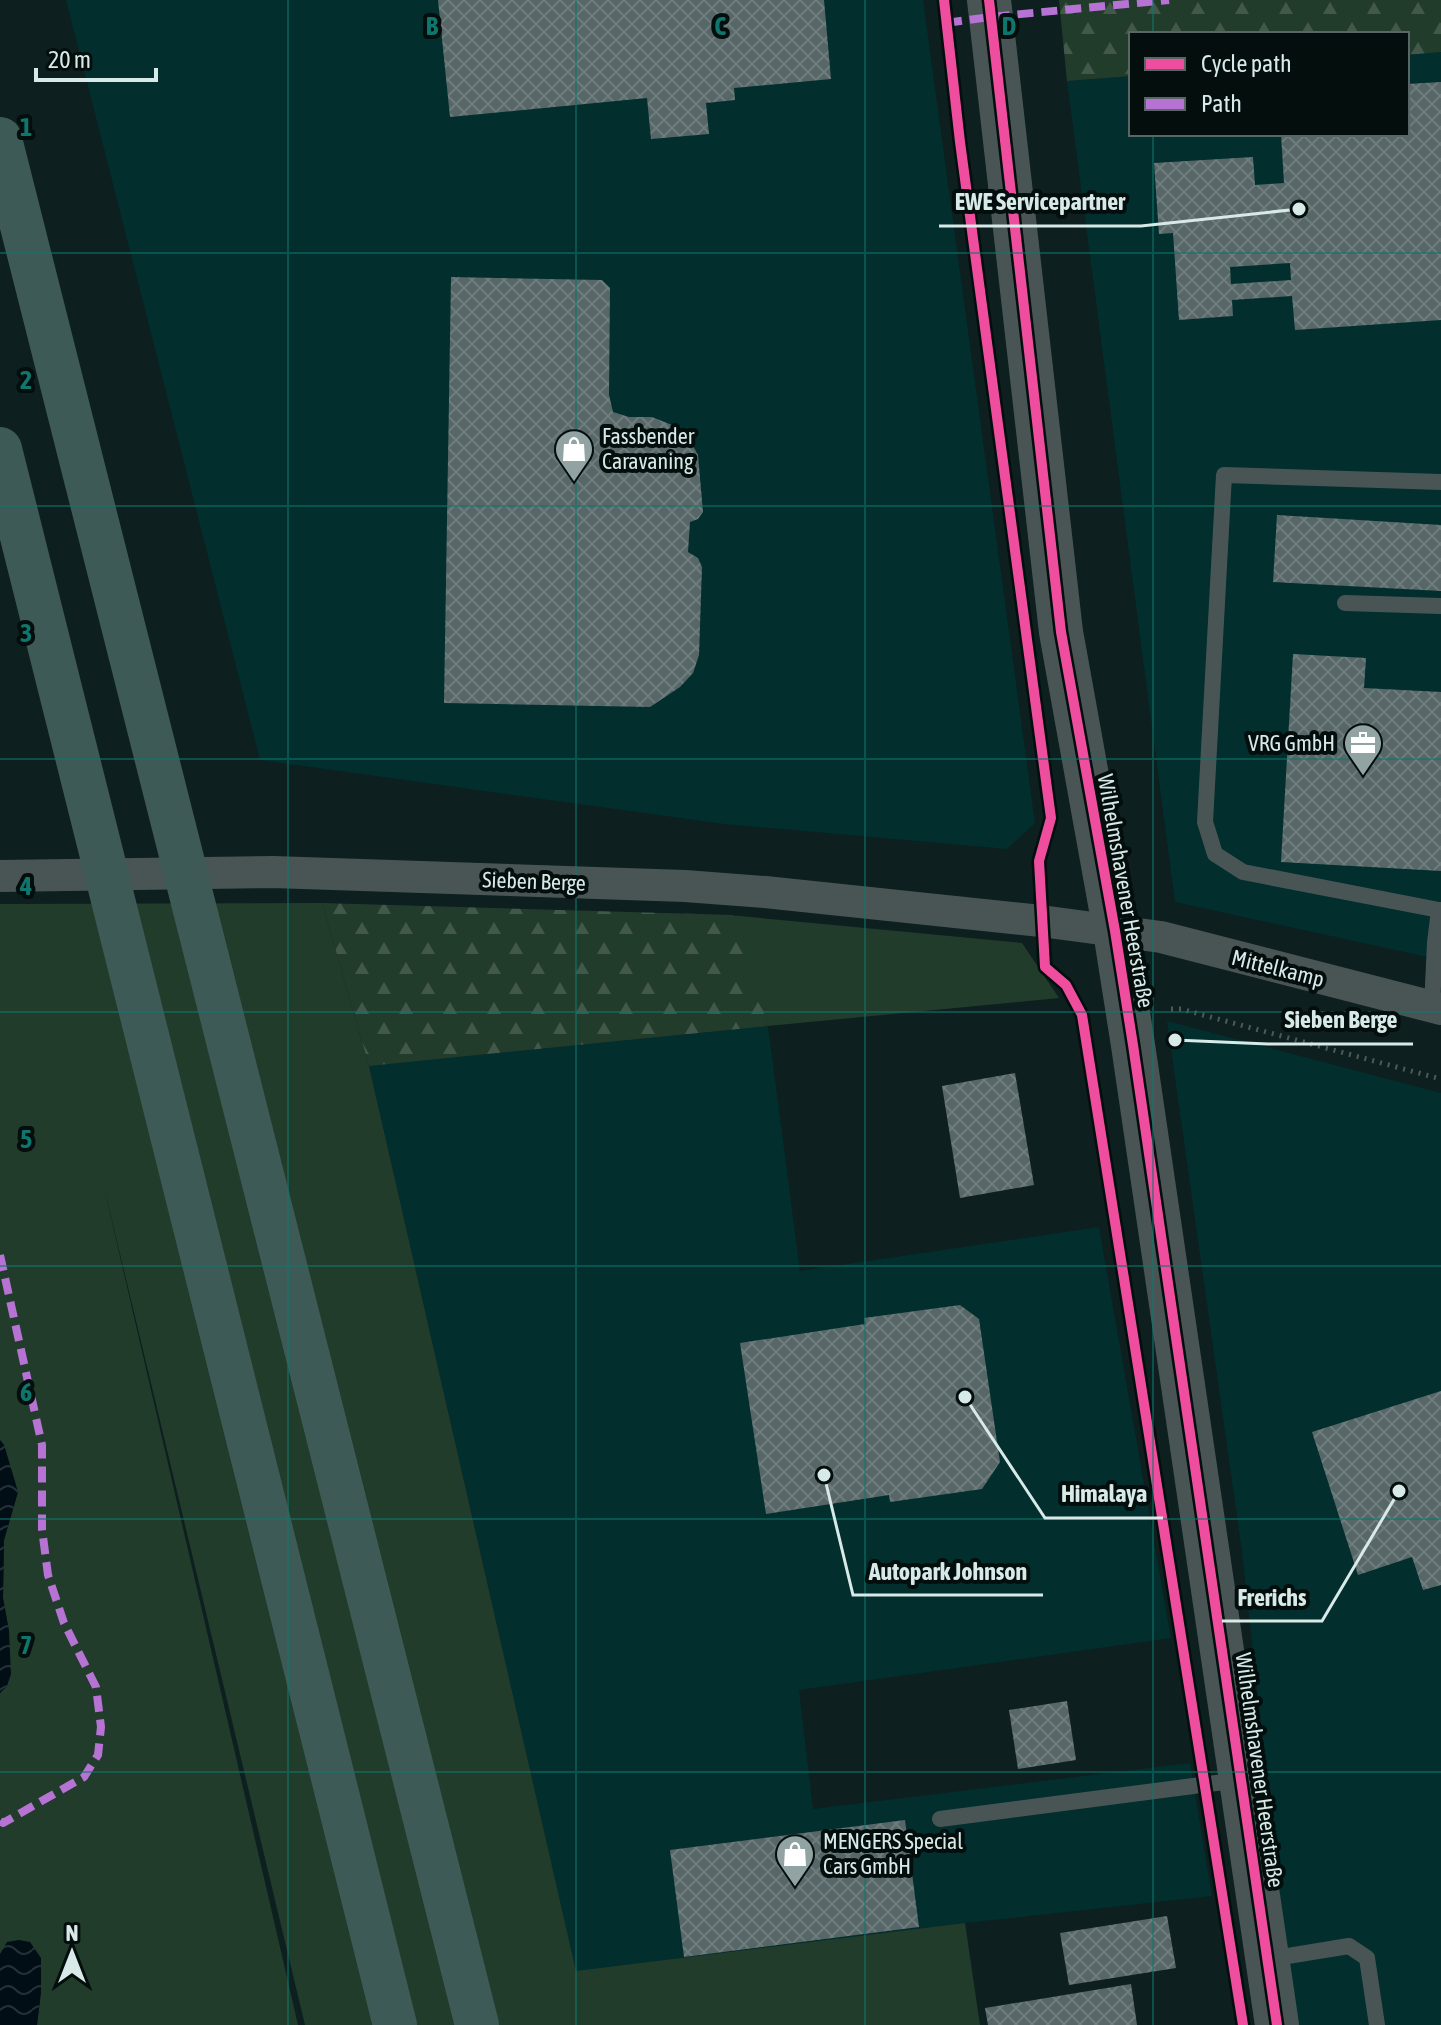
<svg xmlns="http://www.w3.org/2000/svg" width="1441" height="2025" viewBox="0 0 1441 2025" font-family="'Asap Condensed',sans-serif">
<style>
.built{fill:#022e2d}
.green{fill:#223c2c}
.forest{fill:url(#forest-firs)}
.water{fill:url(#water-waves)}
.building{fill:url(#building-cross-hatch);fill-rule:evenodd}
.lines{fill:none;stroke-linecap:round;stroke-linejoin:round}
.path{stroke:#4e5a59;stroke-width:5;stroke-dasharray:2 6;stroke-linecap:butt}
.lane{stroke:#495555;stroke-width:16}
.street{stroke:#495555;stroke-width:32}
.secondary{stroke:#495555;stroke-width:44}
.highway{stroke:#3e5a56;stroke-width:44}
.quiet{stroke:#b673d3;stroke-width:8;stroke-dasharray:16 8;stroke-linecap:butt}
.cycleway-casing{stroke:#030e0d;stroke-width:15}
.cycleway{stroke:#ef4d9e;stroke-width:10}
.grid{fill:none;stroke:#0f766e;stroke-width:2;stroke-opacity:0.55}
.labels{text-anchor:middle;stroke-width:8;stroke-linejoin:round;paint-order:stroke}
.poi-label{font-size:22px;fill:#d8eae8;stroke:#030e0d;text-anchor:start}
.street-label{font-size:22px;fill:#d8eae8;stroke:#030e0d}
.grid-label{font-size:26px;text-anchor:middle;font-weight:bold;fill:#0f766e;stroke:#030e0d;stroke-width:8;stroke-linejoin:round;paint-order:stroke}
.leader{fill:none;stroke:#d8eae8;stroke-width:3}
.callout-dot{fill:#d8eae8;stroke:#030e0d;stroke-width:3}
.callout-label{font-size:24px;text-anchor:middle;font-weight:bold;fill:#d8eae8;stroke:#030e0d;stroke-width:8;stroke-linejoin:round;paint-order:stroke}
</style>
<defs>
<pattern id="forest-firs" width="22" height="20" patternUnits="userSpaceOnUse" patternTransform="scale(2)"><rect width="22" height="20" fill="#223c2c"/><path d="M5 1l3.5 6h-7zM16 11l3.5 6h-7z" fill="#41584b"/></pattern>
<pattern id="water-waves" width="16" height="10" patternUnits="userSpaceOnUse" patternTransform="scale(2)"><rect width="16" height="10" fill="#010e16"/><path d="M0 5q4-4 8 0t8 0" fill="none" stroke="#253138"/></pattern>
<pattern id="building-cross-hatch" width="8" height="8" patternUnits="userSpaceOnUse" patternTransform="scale(2)"><rect width="8" height="8" fill="#576667"/><path d="M0 0l8 8M0 8l8-8" fill="none" stroke="#6e7c7d"/></pattern>
</defs>
<rect width="100%" height="100%" fill="#0d1f1f"/>
<g class="built">
<polygon points="66,0 923,0 1035,823 1007,849 724,824 260,760"/>
<polygon points="1441,52 1441,960 1175,902 1067,81 1131,76 1131,134 1407,134 1407,55"/>
<polygon points="1167,1021 1441,1093 1441,2025 1299,2025 1284,1933 1242,1552"/>
<polygon points="768,1026 800,1271 1099,1227 1171,1638 799,1690 813,1809 1190,1763 1212,1896 965,1923 576,1972 369,1066"/>
</g>
<g class="green">
<polygon points="322,903 369,1066 576,1971 965,1923 980,2025 305,2025 103,1183 298,2025 37,2025 41,1992 0,1954 0,1693 7,1686 9,1631 3,1598 4,1540 18,1492 4,1445 0,1440 0,904"/>
<polygon points="729,915 1022,943 1059,998 768,1026"/>
</g>
<g class="forest">
<polygon points="1059,0 1441,0 1441,52 1407,55 1407,34 1131,34 1131,76 1067,81"/>
<polygon points="322,903 733,915 768,1026 369,1066"/>
</g>
<g class="water">
<polygon points="0,1440 4,1445 18,1492 4,1540 3,1598 9,1631 11,1674 7,1686 0,1693"/>
<polygon points="19,1940 30,1942 41,1958 41,1992 37,2025 0,2025 0,1954 7,1942"/>
</g>
<g class="building">
<polygon points="438,0 824,0 831,79 734,88 735,100 706,103 709,134 651,139 647,98 450,117"/>
<path d="M1441,82V320L1295,330L1292,296L1232,300L1233,316L1179,320L1173,233L1159,234L1154,163L1253,157L1255,185L1284,183L1281,134H1407V84ZM1290,263L1291,280L1231,284L1230,267Z"/>
<polygon points="451,277 602,280 610,288 609,395 613,412 629,417 652,417 672,425 688,437 698,455 703,512 698,519 690,522 688,552 698,558 702,567 699,655 693,673 680,687 650,707 444,703"/>
<polygon points="1277,515 1441,525 1441,591 1273,582"/>
<polygon points="1293,654 1366,658 1364,688 1441,692 1441,871 1281,862"/>
<polygon points="1015,1073 1034,1185 960,1198 942,1086"/>
<polygon points="960,1305 979,1319 1000,1462 982,1489 890,1502 889,1495 766,1514 740,1343 865,1324 864,1318"/>
<polygon points="1441,1391 1441,1585 1423,1590 1412,1557 1358,1575 1312,1432"/>
<polygon points="1067,1701 1076,1760 1018,1769 1009,1710"/>
<polygon points="905,1820 919,1927 684,1957 670,1850"/>
<polygon points="1167,1916 1176,1968 1069,1985 1060,1933"/>
<polygon points="1131,1984 1137,2025 988,2025 985,2008"/>
</g>
<g class="lines">
<polyline class="path" points="1171,1009 1181,1009 1441,1079"/>
<g class="lane">
<polyline points="1345,603 1441,606"/>
<polyline points="1439,910 1243,872 1215,854 1205,822 1224,475 1441,482"/>
<polyline points="1432,1007 1435,943 1439,910 1441,910"/>
<polyline points="940,1819 1239,1780"/>
<polyline points="1269,1959 1349,1946 1367,1958 1377,2025"/>
</g>
<polyline class="street" points="0,876 273,872 685,886 765,892 1041,921 1161,937 1441,1009"/>
<polyline class="secondary" points="989,0 1061,632 1115,931 1133,1045 1277,2025"/>
<g class="highway">
<polyline points="0,139 477,2025"/>
<polyline points="0,449 395,2025"/>
</g>
<g class="quiet">
<polyline points="946,23 990,17 1169,0"/>
<polyline points="0,1255 42,1445 42,1529 48,1575 64,1623 96,1687 101,1727 98,1755 84,1777 3,1823 0,1821"/>
</g>
<defs>
<g id="cycleway">
<polyline points="944,0 960,142 1051,818 1039,861 1045,967 1066,985 1082,1015 1243,2025"/>
<polyline points="989,0 1061,632 1115,931 1133,1045 1277,2025"/>
</g>
</defs>
<use href="#cycleway" class="cycleway-casing"/>
<use href="#cycleway" class="cycleway"/>
</g>
<path class="grid" d="M288,0V2025M576,0V2025M865,0V2025M1153,0V34M1153,134V2025M0,253H1441M0,506H1441M0,759H1441M0,1012H1441M0,1266H1441M0,1519H1441M0,1772H1441"/>
<defs>
<symbol id="shop-pin" viewBox="-11 -11 22 30"><path d="M0 17L-7.5 6A9.5 9.5 0 1 1 7.5 6Z" fill="#91a3a2" stroke="#030e0d"/><path d="M-5-2.5h2.3a2.7 3.5 0 0 1 5.4 0H5L5.5 6h-11ZM-1.5-2.5h3a1.5 2.3 0 0 0-3 0Z" fill="#fff"/></symbol>
<symbol id="office-pin" viewBox="-11 -11 22 30"><path d="M0 17L-7.5 6A9.5 9.5 0 1 1 7.5 6Z" fill="#91a3a2" stroke="#030e0d"/><path d="M-6-3h4V-5.5h4V-3h4V5H-6ZM-1-4.5V-3h2v-1.5ZM-6 0V1H6V0Z" fill="#fff"/></symbol>
</defs>
<g fill-rule="evenodd">
<use href="#shop-pin" x="552" y="427" width="44" height="60"/>
<use href="#office-pin" x="1341" y="721" width="44" height="60"/>
<use href="#shop-pin" x="773" y="1832" width="44" height="60"/>
</g>
<g class="labels">
<g class="poi-label">
<text x="602" y="444">Fassbender<tspan x="602" dy="25">Caravaning</tspan></text>
<text x="1335" y="751" text-anchor="end">VRG GmbH</text>
<text x="823" y="1849">MENGERS Special<tspan x="823" dy="25">Cars GmbH</tspan></text>
</g>
<g class="street-label">
<text transform="translate(534 881) rotate(2)" y="8">Sieben Berge</text>
<text transform="translate(1126 891) rotate(80)" y="8">Wilhelmshavener Heerstraße</text>
<text transform="translate(1278 968) rotate(14)" y="8">Mittelkamp</text>
<text transform="translate(1260 1770) rotate(82)" y="8">Wilhelmshavener Heerstraße</text>
</g>
</g>
<g class="grid-label">
<text x="432" y="35">B</text>
<text x="720" y="35">C</text>
<text x="1009" y="35">D</text>
<text x="26" y="136">1</text>
<text x="26" y="389">2</text>
<text x="26" y="642">3</text>
<text x="26" y="895">4</text>
<text x="26" y="1148">5</text>
<text x="26" y="1401">6</text>
<text x="26" y="1654">7</text>
</g>
<path class="leader" d="M1299 209L1141 226H939M1175 1040L1268 1044H1413M965 1397L1045 1518H1163M824 1475L853 1595H1043M1399 1491L1322 1621H1222"/>
<g class="callout-dot">
<circle cx="1299" cy="209" r="8"/>
<circle cx="1175" cy="1040" r="8"/>
<circle cx="965" cy="1397" r="8"/>
<circle cx="824" cy="1475" r="8"/>
<circle cx="1399" cy="1491" r="8"/>
</g>
<g class="callout-label">
<text x="1040" y="210">EWE Servicepartner</text>
<text x="1341" y="1028">Sieben Berge</text>
<text x="1104" y="1502">Himalaya</text>
<text x="948" y="1580">Autopark Johnson</text>
<text x="1272" y="1606">Frerichs</text>
</g>
<rect x="1129" y="32" width="280" height="104" fill="#030e0d" stroke="#586665" stroke-width="2"/>
<rect x="1145" y="58" width="40" height="12" fill="#ef4d9e" stroke="#586665" stroke-width="2"/>
<text x="1201" y="72" font-size="24" fill="#d8eae8">Cycle path</text>
<rect x="1145" y="98" width="40" height="12" fill="#b673d3" stroke="#586665" stroke-width="2"/>
<text x="1201" y="112" font-size="24" fill="#d8eae8">Path</text>
<g transform="translate(72 1953)" stroke="#030e0d" stroke-width="6" paint-order="stroke">
<path d="M0-6L14 30L0 20L-14 30Z" fill="#d8eae8"/>
<text y="-12" font-size="22" font-weight="bold" text-anchor="middle" fill="#d8eae8">N</text>
</g>
<path d="M36 68v12h120v-12" fill="none" stroke="#d8eae8" stroke-width="4"/>
<text x="48" y="68" font-size="24" fill="#d8eae8" stroke="#030e0d" stroke-width="6" paint-order="stroke">20 m</text>
</svg>
